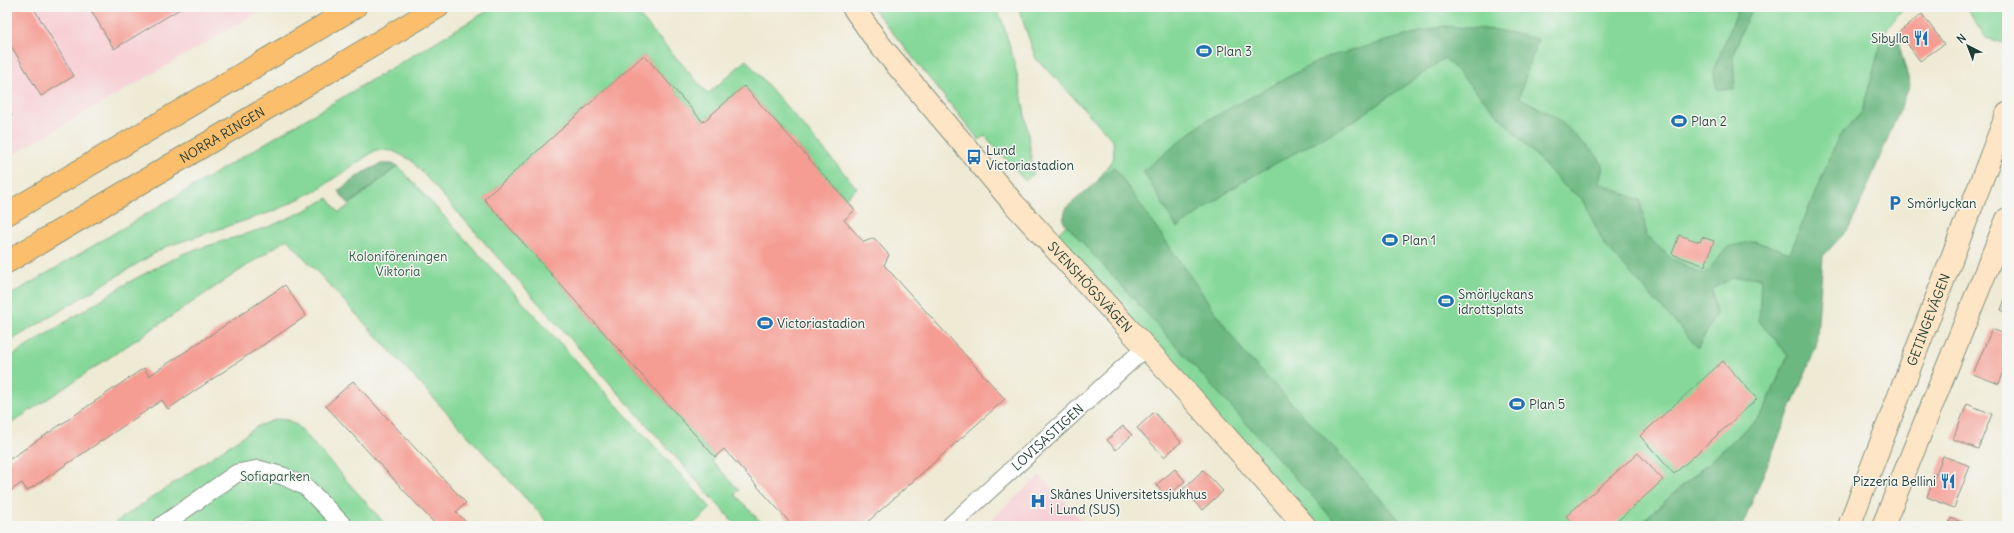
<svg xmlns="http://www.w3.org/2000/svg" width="2014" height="533" viewBox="0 0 2014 533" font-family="Delius,sans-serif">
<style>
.built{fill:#f7cfd4}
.green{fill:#85d899;stroke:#528a66}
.forest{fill:#6cb881;stroke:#467a5a}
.building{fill:#f59c93}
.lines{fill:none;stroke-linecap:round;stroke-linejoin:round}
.street-casing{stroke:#869484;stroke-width:19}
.secondary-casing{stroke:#869484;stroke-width:24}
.primary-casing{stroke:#869484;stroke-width:24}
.street{stroke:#fff;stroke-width:17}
.secondary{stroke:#fde5c5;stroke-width:22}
.primary{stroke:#fabe6d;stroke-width:22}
.labels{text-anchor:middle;stroke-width:3;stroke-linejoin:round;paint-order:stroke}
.poi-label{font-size:13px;fill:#1f3d34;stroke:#f6f6f2;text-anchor:start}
.street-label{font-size:13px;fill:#1f3d34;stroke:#f6f6f2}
.park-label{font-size:13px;fill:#335c48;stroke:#f6f6f2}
</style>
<rect width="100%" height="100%" fill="#f6f6f2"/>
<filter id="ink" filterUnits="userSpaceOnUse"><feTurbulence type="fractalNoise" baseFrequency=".025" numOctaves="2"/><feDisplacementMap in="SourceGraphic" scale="8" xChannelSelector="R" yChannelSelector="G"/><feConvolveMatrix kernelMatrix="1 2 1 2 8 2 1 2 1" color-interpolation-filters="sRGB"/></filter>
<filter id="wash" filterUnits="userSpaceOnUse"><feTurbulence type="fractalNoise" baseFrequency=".012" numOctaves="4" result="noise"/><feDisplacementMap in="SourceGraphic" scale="16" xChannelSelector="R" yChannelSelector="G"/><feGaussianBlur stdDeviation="0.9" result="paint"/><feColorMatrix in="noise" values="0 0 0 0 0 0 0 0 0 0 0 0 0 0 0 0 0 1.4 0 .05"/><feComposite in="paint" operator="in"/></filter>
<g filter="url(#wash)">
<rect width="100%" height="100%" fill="#eeead4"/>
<g class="built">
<polygon points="7,7 268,7 7,158"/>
<polygon points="1040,475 1087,526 984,526"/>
</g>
<g class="green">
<polygon points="494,7 643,7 637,13 708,94 746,60 857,188 845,198 744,86 703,122 644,55 484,199 715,457 712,461 739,490 735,494 764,526 737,526 411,160 393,151 376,150 317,190 274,211 165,247 7,343 7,297"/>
<path d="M872,7H997C1017,61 1027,117 1033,174L1025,181L985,136L979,140Z"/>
<polygon points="1018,7 1904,7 1884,33 1862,112 1838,138 1788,355 1762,415 1637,526 1305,526 1050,242 1071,220 1114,157 1113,140 1048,70 1036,59"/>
<polygon points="1966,7 2007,7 2007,31 2003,43 1986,38"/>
<polygon points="398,166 711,508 691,526 551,526 287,239 7,426 7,359 129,282 182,254 271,226 308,209 328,198 339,213"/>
<polygon points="277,419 288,420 298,426 387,526 110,526 258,426"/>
</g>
<g class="forest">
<polygon points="1739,7 1752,7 1733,54 1735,89 1717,89 1713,71"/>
<polygon points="1442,26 1497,30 1538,39 1519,97 1557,118 1598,157 1603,166 1599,183 1640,200 1647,236 1671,258 1704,275 1728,247 1754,241 1790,253 1838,138 1862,112 1884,33 1898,41 1910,85 1851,226 1823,256 1816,347 1742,526 1638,526 1762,415 1788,355 1759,321 1761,277 1733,278 1712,289 1716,314 1698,348 1604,244 1583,199 1563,185 1445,58 1355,120 1242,182 1177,228 1143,171 1204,122 1324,58"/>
<polygon points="381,164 392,164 398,166 349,204 338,191 362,173"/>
<polygon points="1114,167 1244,353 1340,454 1405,526 1339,526 1063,221 1066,208"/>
</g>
<g id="blocks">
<g class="building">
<polygon points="7,7 33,7 74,76 41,96 7,39"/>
<polygon points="89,7 183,7 114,49"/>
<polygon points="1922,14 1944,44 1920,61 1899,32"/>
<polygon points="644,55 703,122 744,86 855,210 844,220 864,242 874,238 889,255 884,265 1005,399 863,526 793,526 724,449 715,457 484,199"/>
<polygon points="7,107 12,115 7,118"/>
<polygon points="1679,235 1700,242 1702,237 1714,241 1705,266 1672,254"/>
<polygon points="285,285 306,316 168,409 162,400 27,491 22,483 7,493 7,461 144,368 149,376"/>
<polygon points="2007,293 2007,313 2001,310"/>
<polygon points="1992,329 2007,335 2007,364 1999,384 1973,374"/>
<polygon points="1723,361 1757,399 1674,474 1640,436"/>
<polygon points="353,381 466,503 456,512 470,526 435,526 436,525 326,406"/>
<polygon points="1967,404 1992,414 1978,449 1953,439"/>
<polygon points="1154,412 1181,442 1164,457 1137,428"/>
<polygon points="1123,426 1132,435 1116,450 1107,440"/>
<polygon points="1638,453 1663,480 1612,526 1575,526 1566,516"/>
<polygon points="1943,456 1970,466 1954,508 1927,497"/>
<polygon points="1175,469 1185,481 1167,497 1156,485"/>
<polygon points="1203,470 1223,491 1202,510 1183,489"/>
<polygon points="1951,518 1972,526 1948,526"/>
<polygon points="1918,522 1929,526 1916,526"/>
</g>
</g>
</g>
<g filter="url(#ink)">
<use href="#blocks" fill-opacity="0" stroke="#869484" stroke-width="1"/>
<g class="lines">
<defs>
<g id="street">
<polyline points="161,526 237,473 258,469 283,476 306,487 344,526"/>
<path id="s1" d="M950,526L1145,348"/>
</g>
<g id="secondary">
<path id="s2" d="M853,7L879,44L1014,204L1192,398L1305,526"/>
<path id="s3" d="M1849,526L2007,114"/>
<polyline points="1883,526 2007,219"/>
</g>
<g id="primary">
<polyline points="7,214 355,7"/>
<path id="s4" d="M7,262L438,7"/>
</g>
</defs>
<use href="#street" class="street-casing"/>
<use href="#secondary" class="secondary-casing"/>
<use href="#primary" class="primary-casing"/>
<use href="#street" class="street"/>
<use href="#secondary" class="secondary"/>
<use href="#primary" class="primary"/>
</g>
</g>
<defs>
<symbol id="restaurant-bare" viewBox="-9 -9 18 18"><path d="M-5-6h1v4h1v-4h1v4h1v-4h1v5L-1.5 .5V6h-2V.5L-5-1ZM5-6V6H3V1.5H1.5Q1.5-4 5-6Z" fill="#1f6fb2" stroke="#f6f6f2" stroke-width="2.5" paint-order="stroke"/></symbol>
<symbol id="stadium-bare" viewBox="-9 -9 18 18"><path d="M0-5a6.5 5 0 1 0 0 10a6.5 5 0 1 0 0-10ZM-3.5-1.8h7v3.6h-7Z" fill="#1f6fb2" stroke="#f6f6f2" stroke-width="2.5" paint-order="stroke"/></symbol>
<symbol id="bus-bare" viewBox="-9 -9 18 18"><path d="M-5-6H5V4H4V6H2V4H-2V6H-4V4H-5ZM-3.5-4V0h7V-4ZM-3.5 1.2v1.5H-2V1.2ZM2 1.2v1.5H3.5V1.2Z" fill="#1f6fb2" stroke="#f6f6f2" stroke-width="2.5" paint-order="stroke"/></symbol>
<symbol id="parking-bare" viewBox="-9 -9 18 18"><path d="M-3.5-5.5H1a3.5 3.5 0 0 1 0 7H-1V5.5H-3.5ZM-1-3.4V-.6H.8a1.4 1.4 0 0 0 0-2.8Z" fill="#1f6fb2" stroke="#f6f6f2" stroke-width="2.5" paint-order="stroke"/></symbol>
<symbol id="hospital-bare" viewBox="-9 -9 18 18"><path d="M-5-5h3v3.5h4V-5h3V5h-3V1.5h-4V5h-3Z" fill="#1f6fb2" stroke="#f6f6f2" stroke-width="2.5" paint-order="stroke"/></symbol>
</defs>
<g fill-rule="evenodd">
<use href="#restaurant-bare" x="1910" y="27" width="22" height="22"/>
<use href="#stadium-bare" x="1193" y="40" width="22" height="22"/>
<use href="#stadium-bare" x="1668" y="110" width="22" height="22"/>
<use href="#bus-bare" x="963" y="146" width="22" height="22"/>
<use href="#parking-bare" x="1884" y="192" width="22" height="22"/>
<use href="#stadium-bare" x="1379" y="229" width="22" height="22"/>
<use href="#stadium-bare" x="1435" y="290" width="22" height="22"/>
<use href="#stadium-bare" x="754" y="312" width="22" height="22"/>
<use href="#stadium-bare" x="1506" y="393" width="22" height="22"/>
<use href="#restaurant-bare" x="1937" y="470" width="22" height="22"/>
<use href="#hospital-bare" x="1027" y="490" width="22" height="22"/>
</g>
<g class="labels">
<g class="poi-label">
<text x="1909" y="43" text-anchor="end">Sibylla</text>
<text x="1216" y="56">Plan 3</text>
<text x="1691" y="126">Plan 2</text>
<text x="986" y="155">Lund<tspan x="986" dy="15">Victoriastadion</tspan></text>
<text x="1907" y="208">Smörlyckan</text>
<text x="1402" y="245">Plan 1</text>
<text x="1458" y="299">Smörlyckans<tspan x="1458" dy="15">idrottsplats</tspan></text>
<text x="777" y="328">Victoriastadion</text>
<text x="1529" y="409">Plan 5</text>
<text x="1936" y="486" text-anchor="end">Pizzeria Bellini</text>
<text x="1050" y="499">Skånes Universitetssjukhus<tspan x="1050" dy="15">i Lund (SUS)</tspan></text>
</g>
<g class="street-label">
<text dy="5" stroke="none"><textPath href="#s4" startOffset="250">NORRA RINGEN</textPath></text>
<text dy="5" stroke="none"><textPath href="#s2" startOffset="367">SVENSHÖGSVÄGEN</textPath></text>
<text dy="5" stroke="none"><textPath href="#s3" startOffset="221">GETINGEVÄGEN</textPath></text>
<text dy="5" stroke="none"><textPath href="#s1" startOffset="132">LOVISASTIGEN</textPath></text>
</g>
<g class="park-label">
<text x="398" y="261">Koloniföreningen<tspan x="398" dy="15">Viktoria</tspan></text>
<text x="275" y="481">Sofiaparken</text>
</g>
</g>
<rect width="2014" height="533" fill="none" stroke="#f6f6f2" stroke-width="24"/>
<g transform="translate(1968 46) rotate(318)" stroke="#f6f6f2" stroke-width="3" paint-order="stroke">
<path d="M0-3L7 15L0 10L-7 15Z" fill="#1f3d34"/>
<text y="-6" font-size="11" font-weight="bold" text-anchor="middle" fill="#1f3d34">N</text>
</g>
</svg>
